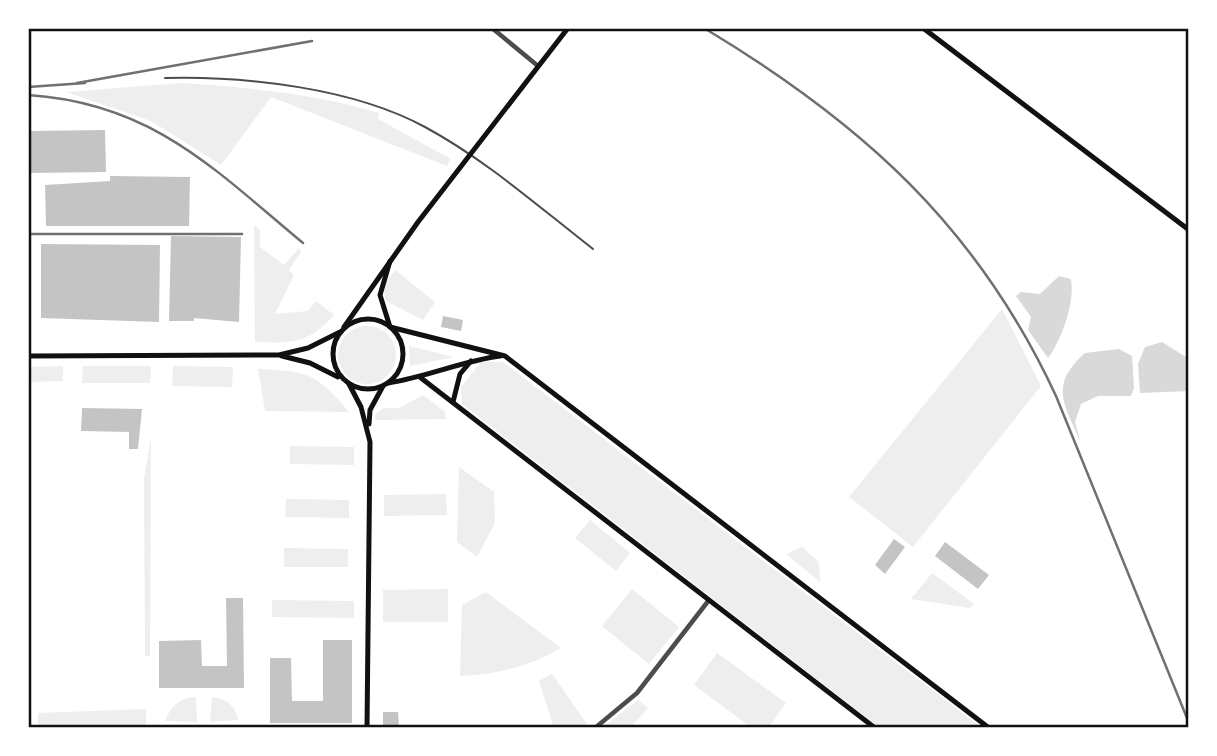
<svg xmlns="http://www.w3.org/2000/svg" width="1217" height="756" viewBox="0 0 1217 756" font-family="'Roboto Condensed',sans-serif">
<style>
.green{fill:#eee}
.water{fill:#d9d9d9}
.building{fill:#c4c4c4}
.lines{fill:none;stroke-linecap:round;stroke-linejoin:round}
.service{stroke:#4c4c4c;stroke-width:2}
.minor{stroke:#4c4c4c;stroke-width:4.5}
.secondary{stroke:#111;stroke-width:5}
.rail{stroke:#707070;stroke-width:2.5}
.neatline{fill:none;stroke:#111;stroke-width:2.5}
</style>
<rect width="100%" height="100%" fill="#fff"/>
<g class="green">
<path d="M181,83C248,87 315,94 379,113L378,119L451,159L447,166L271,97L221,165L151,121L66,92Z"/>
<path d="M254,225L260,230V247L284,265L299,248L301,252L289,270L294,275L275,314L308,311L316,301L334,315C307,345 292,343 255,342Z"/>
<polygon points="395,270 435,302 423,320 386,301 383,286"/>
<polygon points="1002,309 1041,386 913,547 849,497"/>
<circle cx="367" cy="355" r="29"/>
<polygon points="409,346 454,357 410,366"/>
<polygon points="481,362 503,362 982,728 880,728 462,404 461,387"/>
<polygon points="63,366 63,381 28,382 28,367"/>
<polygon points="83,366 151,366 150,383 82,383"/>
<polygon points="173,366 233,367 232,387 172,386"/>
<path d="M258,369C308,371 316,373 349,412L265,411Z"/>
<polygon points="423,395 445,412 446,419 375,420 375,414 384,408 399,408"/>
<polygon points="151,438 150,656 145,656 144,479"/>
<polygon points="290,446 354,447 354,465 290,464"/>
<polygon points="459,467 494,492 495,523 477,557 457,542"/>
<polygon points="446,494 447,515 384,516 384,495"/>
<polygon points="286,499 349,500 349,518 285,517"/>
<polygon points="590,520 630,553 616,571 575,538"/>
<polygon points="802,547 819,562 820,582 786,554"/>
<polygon points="284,548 348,549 348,567 284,567"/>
<polygon points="932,573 974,604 970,608 911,599"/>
<polygon points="448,589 448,622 383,622 383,590"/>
<polygon points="632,589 679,627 649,664 602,626"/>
<path d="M486,592L561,648C528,667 497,674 460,676L462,605Z"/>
<polygon points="272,600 354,601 354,618 272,617"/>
<polygon points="717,653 786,703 768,728 752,728 694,685"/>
<polygon points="552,674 587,724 581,728 554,728 539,681"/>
<path d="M196,697L197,722L165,721C171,706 179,698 196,697Z"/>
<path d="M212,697C227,699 235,705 238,720L210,722Z"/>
<polygon points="638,700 648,708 630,728 602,728"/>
<polygon points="146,709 146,728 38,728 38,713"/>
</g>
<g class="water">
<path d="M1059,276L1071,279C1075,303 1062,339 1048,358L1028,330L1031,317L1016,296L1021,292L1040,294Z"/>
<polygon points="1162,342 1189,359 1189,391 1140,393 1138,364 1145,347"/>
<path d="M1119,349L1132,356L1134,388L1131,396H1098L1081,404L1075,422L1080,440C1064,404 1049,385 1085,353Z"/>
</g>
<g class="building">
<polygon points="105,130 106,172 28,173 28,131"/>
<polygon points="110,176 190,177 189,226 46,226 45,185 110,181"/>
<polygon points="171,236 241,237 239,322 194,318 194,321 169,321"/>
<polygon points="41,244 160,245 159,322 41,318"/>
<polygon points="443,316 463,320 461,331 441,327"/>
<polygon points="82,408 142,409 138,449 129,449 129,432 81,431"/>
<polygon points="894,539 905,547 885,574 875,565"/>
<polygon points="945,542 989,575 978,589 935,556"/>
<polygon points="226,598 243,598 244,688 159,688 159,641 201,640 202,666 227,666"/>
<polygon points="323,640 352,640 352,723 270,723 270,658 291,658 292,701 323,701"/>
<polygon points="383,712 398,712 399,728 383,728"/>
</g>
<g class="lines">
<path class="service" d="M165,78C247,76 353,88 425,127C486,160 539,207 593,249"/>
<g class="minor">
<polyline points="492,28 538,66"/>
<polyline points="595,728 637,693 709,600"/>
</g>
<g class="secondary">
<polyline points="923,28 1189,230"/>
<polyline points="390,261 380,295 390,327 505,356 989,728"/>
<circle cx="368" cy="354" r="35"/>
<polyline points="344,327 418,222 568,28"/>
<polyline points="28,356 279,355 308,348 340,332"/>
<polyline points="282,356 310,363 338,377"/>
<polyline points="421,378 875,728"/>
<path d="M388,383C427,377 462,361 500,356"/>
<polyline points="349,384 361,407 370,442 367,728"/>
<polyline points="453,402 460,374 471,361"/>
<polyline points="369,424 370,410 383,386"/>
</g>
<g class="rail">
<path d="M704,28C862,123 977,226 1056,396L1189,723"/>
<polyline points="77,83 312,41"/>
<polyline points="28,87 85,83"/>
<path d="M28,95C152,103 214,169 303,243"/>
<polyline points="28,234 242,234"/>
</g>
</g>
<rect width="1217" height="756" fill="none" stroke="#ffffff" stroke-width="60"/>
<rect x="30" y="30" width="1157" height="696" class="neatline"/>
</svg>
